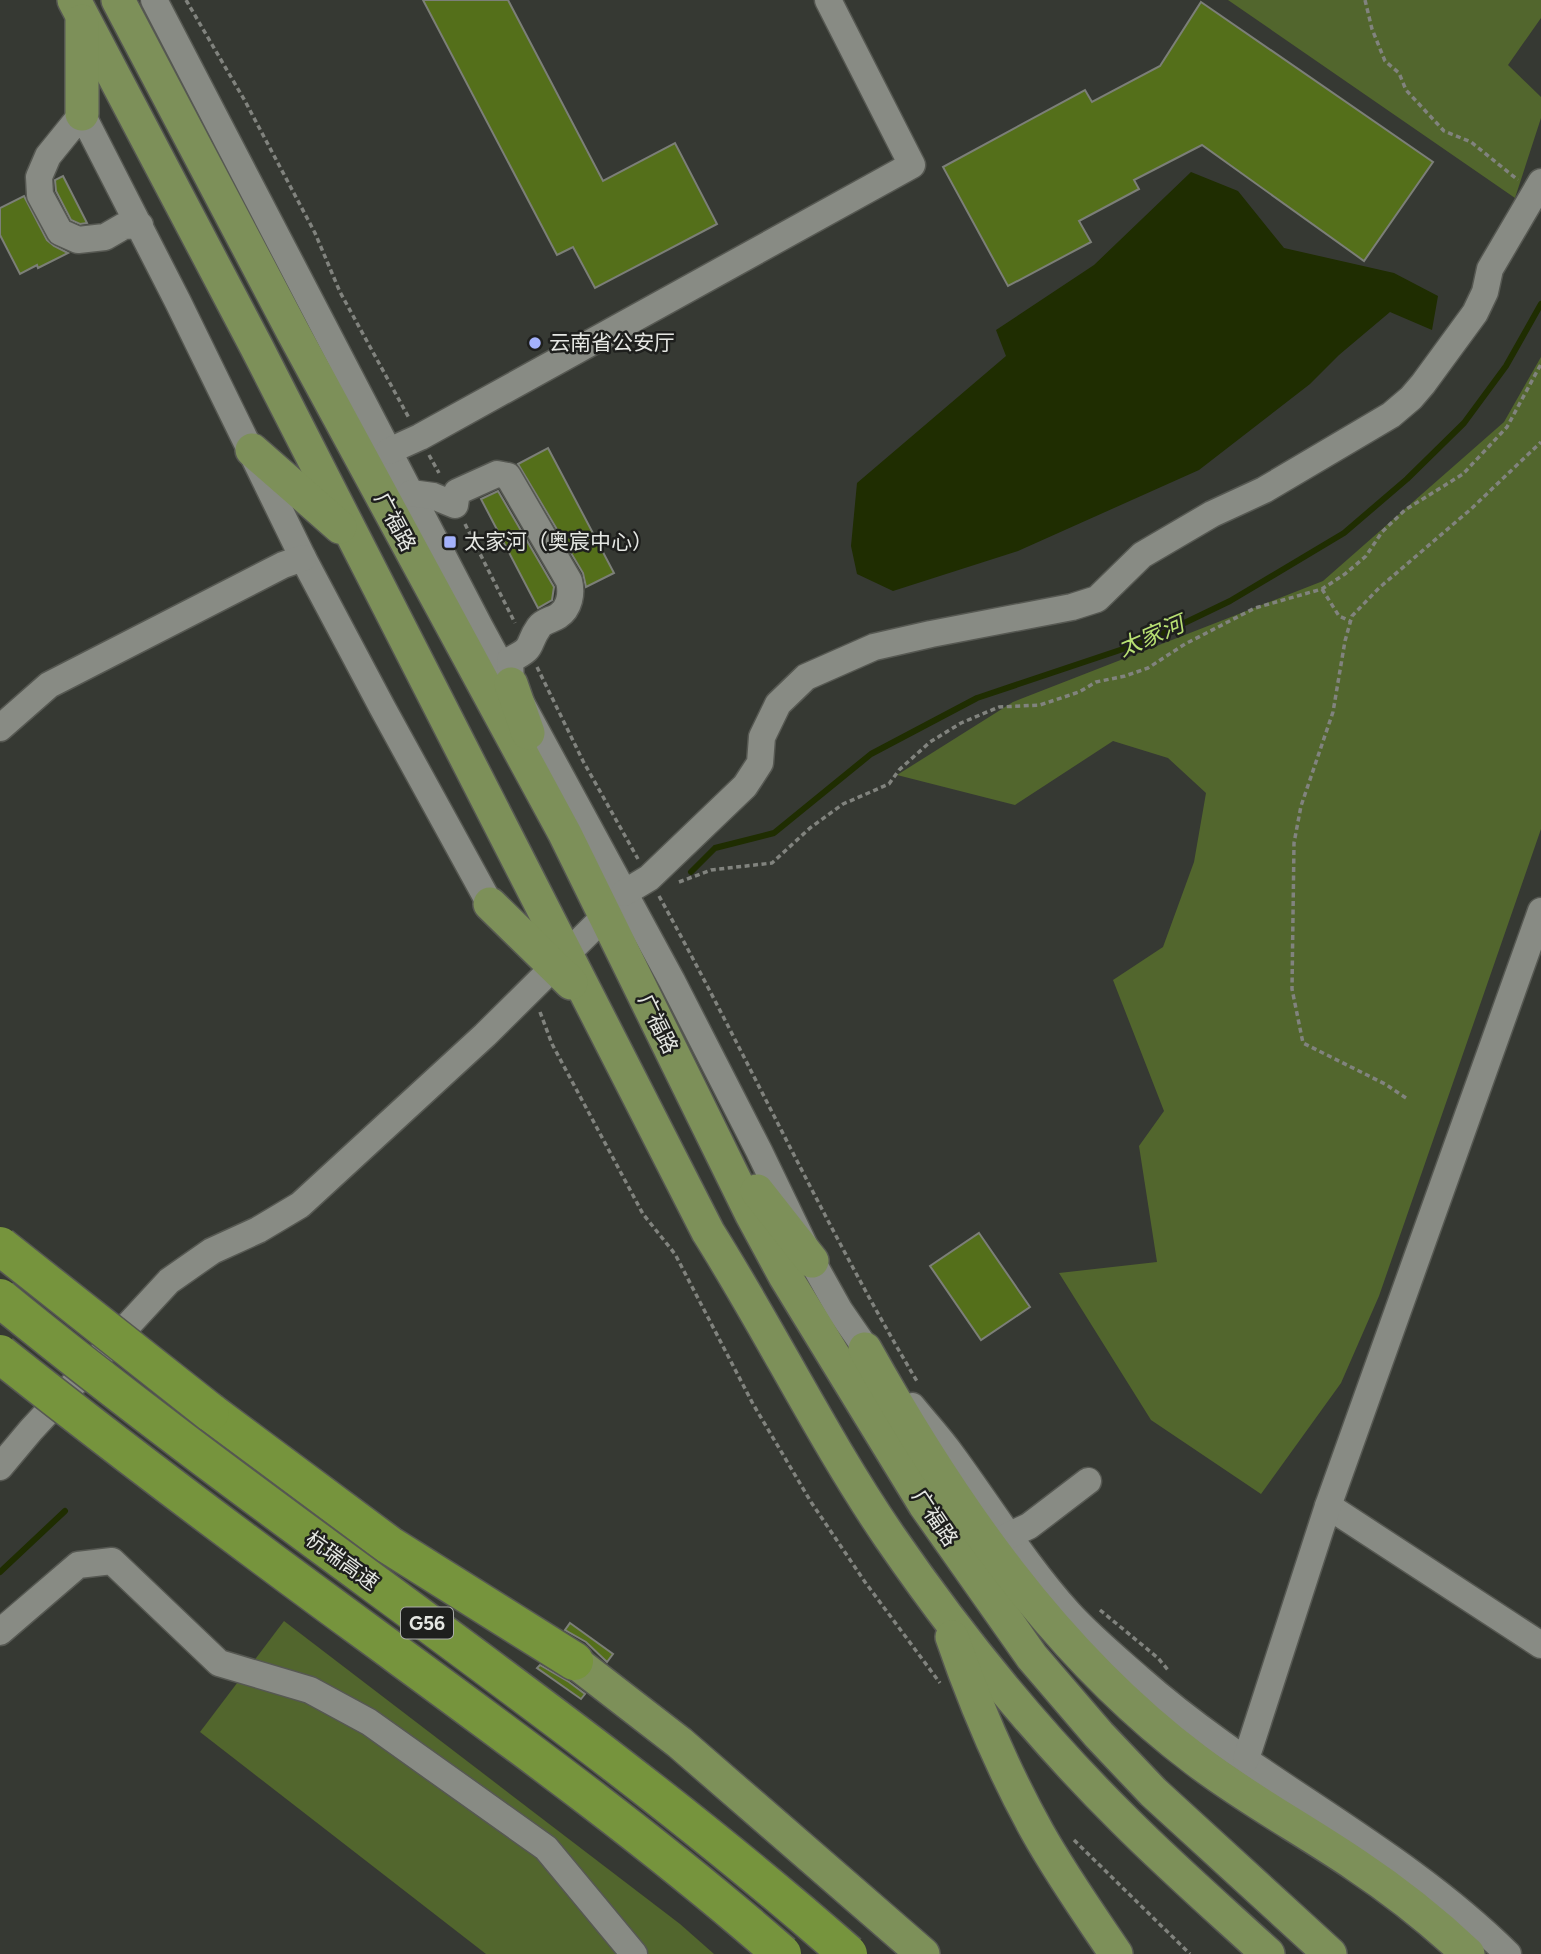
<svg xmlns="http://www.w3.org/2000/svg" width="1541" height="1954" viewBox="0 0 1541 1954" font-family="Figtree,'Noto Sans SC',sans-serif">
<style>
.green{fill:#52662d}
.water{fill:#1f2d01}
.lines{fill:none;stroke-linecap:round;stroke-linejoin:round}
.stream{stroke:#1f2d01;stroke-width:6}
.building{fill:#546f1a;stroke:#7c7f78;stroke-width:2}
.minor-casing{stroke:#565852;stroke-width:29}
.major-casing{stroke:#565852;stroke-width:36}
.highway-casing{stroke:#565852;stroke-width:41}
.path{stroke:#81837e;stroke-width:3.5;stroke-dasharray:5 3.5;stroke-linecap:butt}
.minor{stroke:#888b84;stroke-width:26}
.major{stroke:#7d9059;stroke-width:33}
.highway{stroke:#76943d;stroke-width:38}
.highway-bridge-casing{stroke:#565852;stroke-width:41;stroke-linecap:butt}
.highway-bridge{stroke:#76943d;stroke-width:38}
.poi-dot{fill:#a4b2fc;stroke:#1e1f1d;stroke-width:2.5}
.labels{text-anchor:middle;stroke-width:5;stroke-linejoin:round;paint-order:stroke}
.shield{fill:#1e1f1d;stroke:#a9aba8;stroke-width:2}
.shield-label{font-size:19px;font-weight:bold;fill:#e5e7e3}
.poi-label{font-size:21px;fill:#e5e7e3;stroke:#1e1f1d;text-anchor:start}
.street-label{font-size:21px;fill:#e5e7e3;stroke:#1e1f1d}
.water-label{font-size:23px;font-style:italic;fill:#b9e173;stroke:#1e1f1d}
</style>
<rect width="100%" height="100%" fill="#363933"/>
<g class="green">
<polygon points="1228,0 1541,0 1541,18 1508,65 1541,97 1541,118 1515,198"/>
<polygon points="1541,357 1541,829 1379,1296 1341,1383 1261,1494 1151,1420 1059,1273 1157,1262 1139,1146 1164,1111 1113,980 1163,947 1194,862 1206,793 1168,758 1113,741 1015,805 897,775 1013,702 1323,581 1504,422"/>
<polygon points="284,1621 680,1924 714,1954 486,1954 200,1732"/>
</g>
<polygon class="water" points="1191,172 1238,191 1284,248 1394,273 1438,296 1432,330 1390,312 1339,355 1310,384 1199,470 1018,551 893,591 857,574 851,546 857,483 1006,356 996,330 1094,265"/>
<g class="lines">
<g class="stream">
<polyline points="691,872 715,848 774,833 871,754 977,698 1147,641 1230,601 1344,533 1407,479 1464,423 1506,366 1541,304"/>
<polyline points="0,1572 65,1511"/>
</g>
</g>
<g class="building">
<polygon points="423,0 508,0 603,181 675,143 717,224 595,288 573,247 557,255"/>
<polygon points="1201,2 1433,162 1364,261 1202,145 1134,180 1139,189 1079,221 1091,242 1008,286 943,167 1085,90 1092,102 1160,66"/>
<polygon points="63,176 87,223 80,224 71,220 56,191 55,180"/>
<polygon points="24,196 47,240 54,246 68,253 38,268 37,265 20,274 0,235 0,208"/>
<polygon points="548,448 614,573 586,587 583,573 518,464"/>
<polygon points="498,491 554,587 552,600 538,608 481,499"/>
<polygon points="979,1233 1030,1307 981,1340 930,1266"/>
<polygon points="570,1623 613,1654 607,1662 586,1642 565,1630"/>
<polygon points="540,1665 569,1682 585,1694 581,1699 537,1668"/>
</g>
<g class="lines">
<defs>
<g id="minor">
<polyline points="154,0 480,627 672,981 759,1151 812,1261 840,1311 876,1363"/>
<polyline points="140,225 124,226 105,237 78,240 60,232 40,195 39,177 48,156 82,114 178,302 303,558 382,707 490,904"/>
<polyline points="389,451 420,437 912,165 828,0"/>
<path d="M411,493L433,496L455,505L457,492L497,474L508,476L569,581C572,593 570,608 558,616C552,620 543,621 539,627C525,647 537,646 510,660L511,684"/>
<polyline points="0,728 49,685 283,565 303,558"/>
<polyline points="624,893 649,878 745,786 760,763 762,737 778,704 806,677 874,647 931,634 1072,607 1097,599 1142,555 1212,514 1264,490 1391,415 1411,398 1423,384 1475,313 1485,292 1490,269 1541,182"/>
<path d="M912,1406C925,1422 940,1438 952,1455C991,1508 1025,1564 1069,1613C1090,1636 1115,1657 1139,1678C1254,1780 1398,1845 1508,1954"/>
<polyline points="0,1467 31,1430 169,1281 212,1251 258,1230 300,1205 485,1035 605,916"/>
<polyline points="1328,1506 1541,1645"/>
<polyline points="1008,1536 1029,1526 1088,1481"/>
<polyline points="0,1632 78,1565 112,1561 219,1663 310,1690 369,1722 546,1848 634,1954"/>
<polyline points="1246,1759 1328,1506 1541,911"/>
</g>
<g id="major">
<path d="M74,0L256,346L708,1232C771,1332 823,1439 889,1536C959,1638 1037,1734 1125,1821C1171,1867 1220,1910 1268,1954"/>
<polyline points="118,0 293,332 565,834 752,1215 785,1276 925,1505 1032,1657 1099,1735 1153,1792 1330,1954"/>
<polyline points="82,21 82,114"/>
<polyline points="252,450 340,527"/>
<polyline points="511,684 528,733"/>
<polyline points="490,904 571,983"/>
<polyline points="757,1191 812,1261"/>
<path d="M865,1349C951,1503 1053,1652 1196,1760C1247,1799 1303,1829 1356,1865C1395,1891 1433,1921 1468,1954"/>
<path d="M952,1637C975,1704 1003,1770 1038,1833C1061,1874 1089,1914 1116,1954"/>
<polyline points="574,1661 680,1743 923,1954"/>
</g>
<polyline id="highway" points="210,1412 389,1545 574,1661"/>
</defs>
<use href="#minor" class="minor-casing"/>
<use href="#major" class="major-casing"/>
<use href="#highway" class="highway-casing"/>
<g class="path">
<polyline points="186,0 245,101 315,233 340,292 409,418"/>
<polyline points="1365,0 1372,29 1385,61 1399,73 1406,90 1444,131 1471,142 1518,180"/>
<polyline points="429,455 439,473"/>
<polyline points="465,524 515,623"/>
<polyline points="1322,589 1339,616 1350,621"/>
<polyline points="537,667 583,761 638,859"/>
<polyline points="679,882 711,870 772,863 810,828 843,804 889,784 899,770 930,742 961,723 999,707 1040,705 1079,692 1096,682 1125,676 1148,668 1185,644 1255,608 1322,589 1345,574 1366,556 1382,532 1405,510 1463,474 1507,427 1541,364"/>
<path d="M659,896C748,1057 824,1225 918,1383"/>
<polyline points="540,1012 552,1044 643,1214 675,1254 753,1404 811,1502 865,1582 940,1683"/>
<polyline points="1406,1098 1385,1084 1303,1043 1292,989 1294,843 1301,806 1333,712 1345,641 1352,616 1379,588 1471,509 1541,442"/>
<polyline points="1100,1610 1158,1658 1168,1670"/>
<polyline points="1074,1840 1190,1954"/>
</g>
<use href="#minor" class="minor"/>
<use href="#major" class="major"/>
<use href="#highway" class="highway"/>
<defs>
<g id="highway-bridge">
<polyline points="0,1246 210,1412"/>
<path d="M0,1298C277,1525 579,1717 848,1954"/>
<path d="M0,1354C122,1451 246,1544 372,1636C511,1738 652,1840 782,1954"/>
</g>
</defs>
<use href="#highway-bridge" class="highway-bridge-casing"/>
<use href="#highway-bridge" class="highway-bridge"/>
</g>
<g class="poi-dot">
<circle cx="535" cy="343" r="7"/>
<rect x="443" y="535" width="14" height="14" rx="3.5"/>
</g>
<g class="labels">
<rect class="shield" x="401" y="1607.5" width="52" height="31" rx="5"/>
<g class="shield-label">
<text x="427" y="1630">G56</text>
</g>
<g class="poi-label">
<text x="549" y="350">云南省公安厅</text>
<text x="464" y="549">太家河（奥宸中心）</text>
</g>
<g class="street-label">
<text transform="translate(395 522) rotate(62)" y="7">广福路</text>
<text transform="translate(658 1024) rotate(64)" y="7">广福路</text>
<text transform="translate(935 1518) rotate(56)" y="7">广福路</text>
<text transform="translate(342 1561) rotate(36)" y="7">杭瑞高速</text>
</g>
<g class="water-label">
<text transform="translate(1151 636) rotate(-23)" y="8">太家河</text>
</g>
</g>
</svg>
